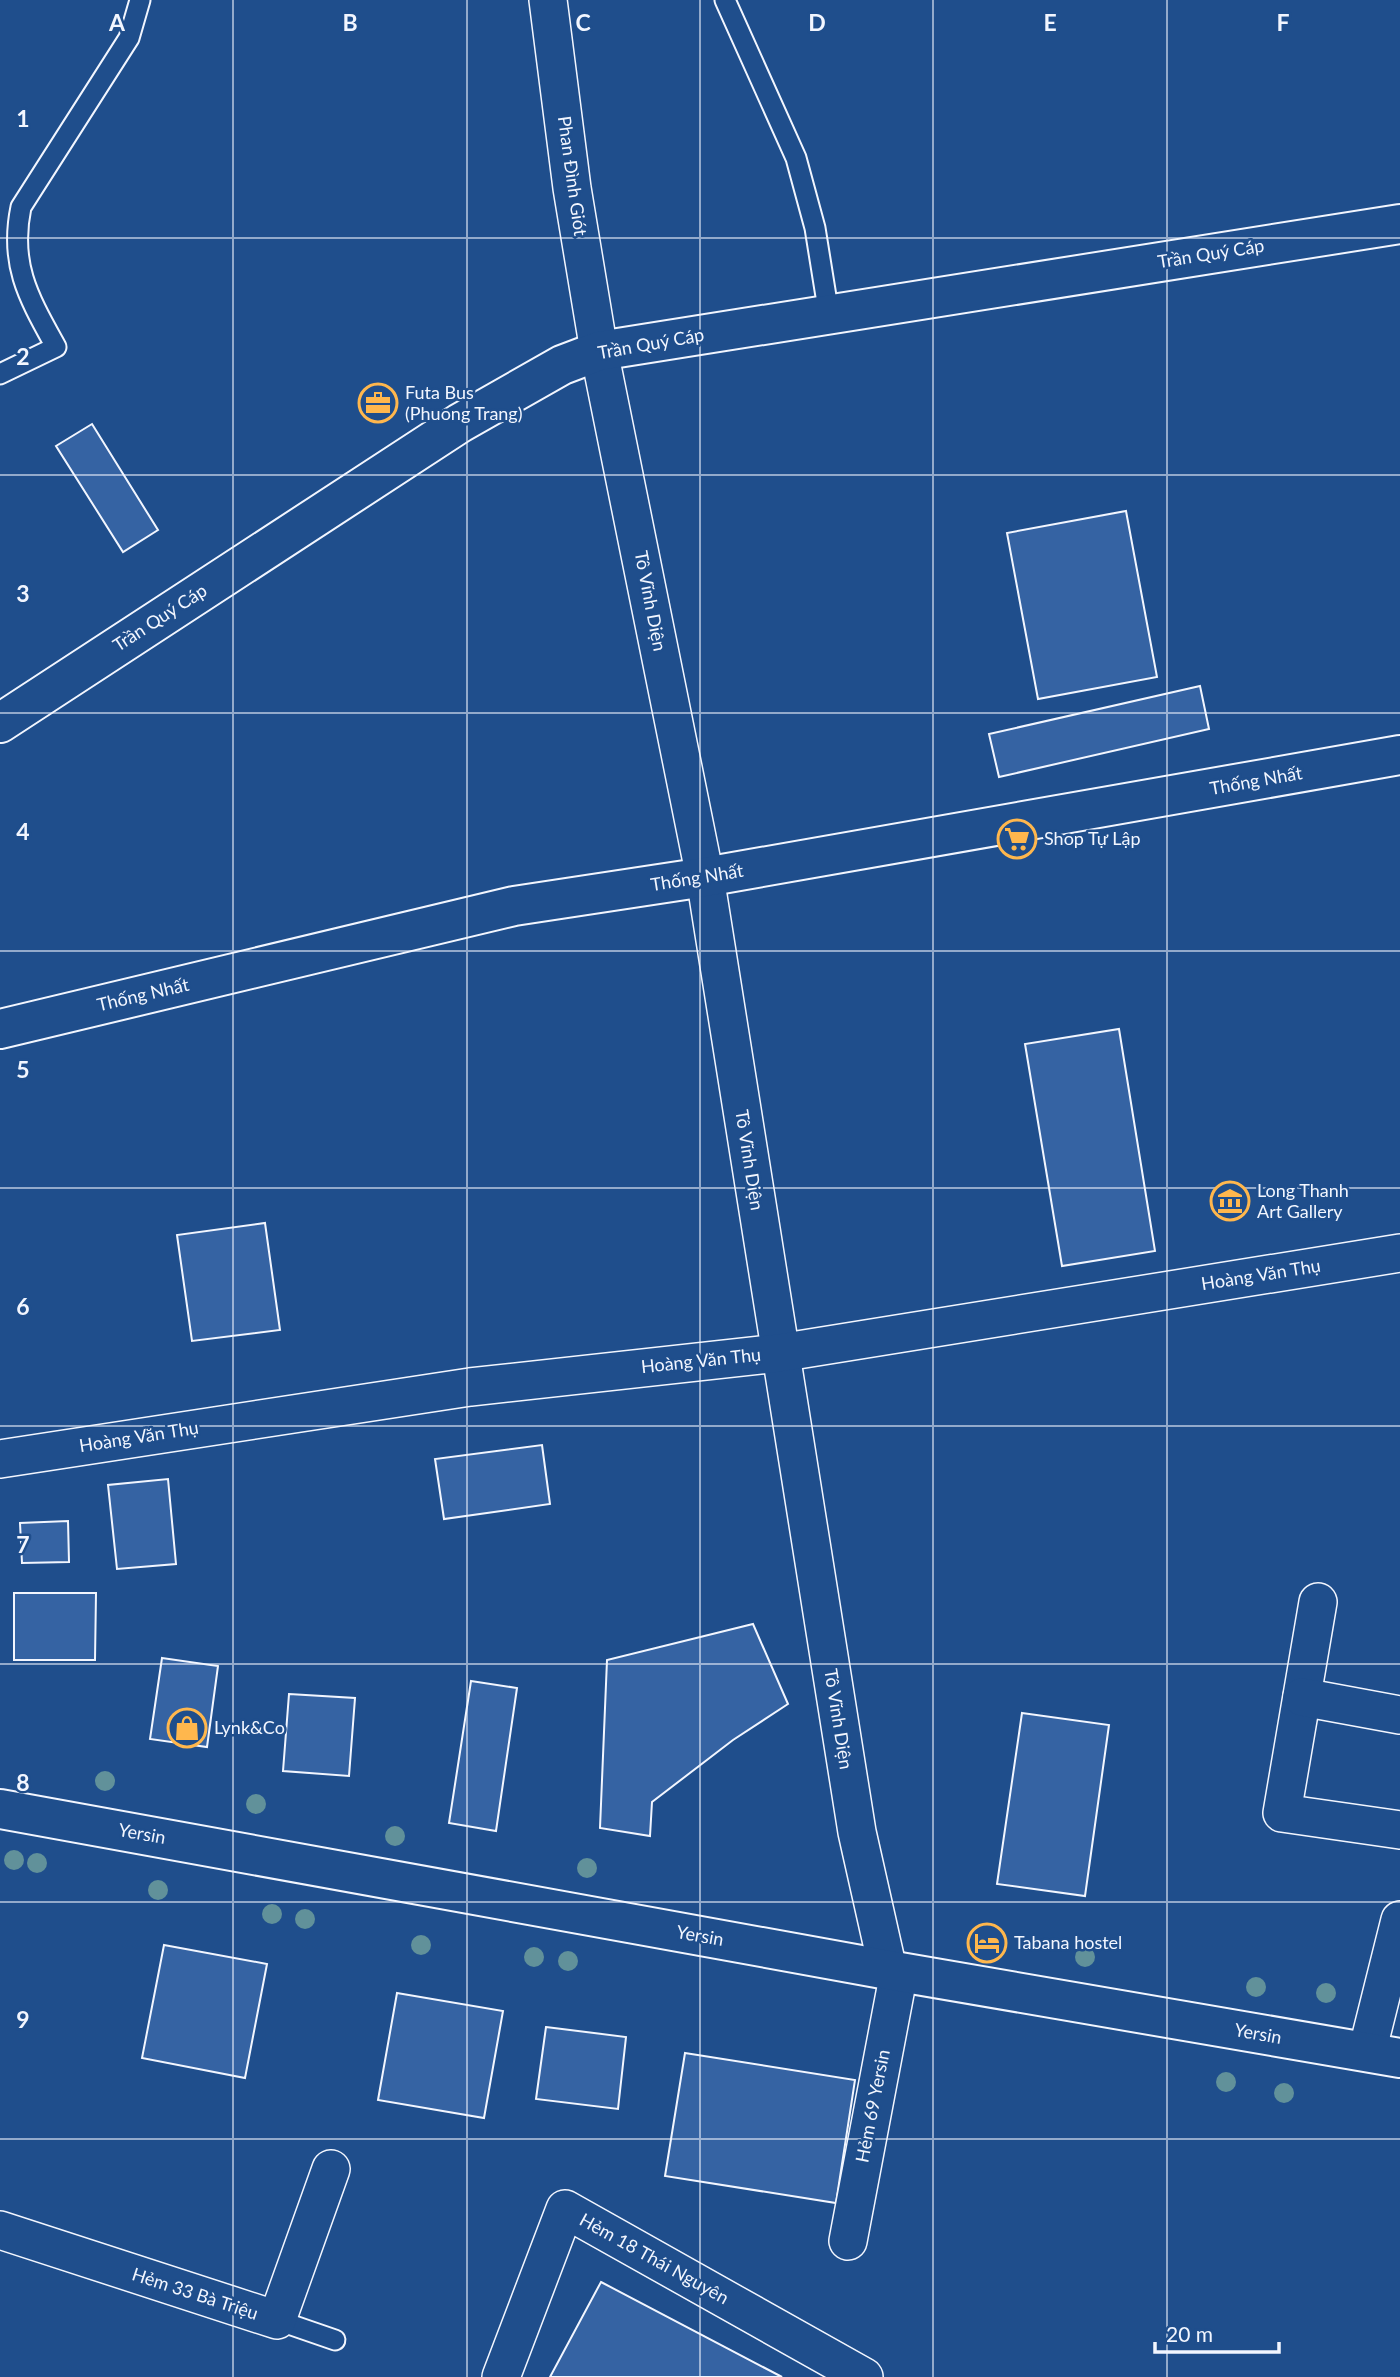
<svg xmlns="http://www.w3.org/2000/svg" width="1400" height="2377" viewBox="0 0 1400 2377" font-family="Lato,sans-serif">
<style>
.building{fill:#3563a3;stroke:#f2f6ff;stroke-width:2}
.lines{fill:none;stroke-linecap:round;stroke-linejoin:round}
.service-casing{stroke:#f2f6ff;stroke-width:23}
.minor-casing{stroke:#f2f6ff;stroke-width:40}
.tertiary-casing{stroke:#f2f6ff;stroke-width:42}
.primary-casing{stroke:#f2f6ff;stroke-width:42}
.service{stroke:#1f4e8c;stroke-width:19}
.minor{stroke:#1f4e8c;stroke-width:37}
.tertiary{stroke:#1f4e8c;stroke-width:38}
.primary{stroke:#1f4e8c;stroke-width:38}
.tree{fill:#61919a}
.grid{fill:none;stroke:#f2f6ff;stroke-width:2;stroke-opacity:0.55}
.labels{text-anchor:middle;stroke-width:5;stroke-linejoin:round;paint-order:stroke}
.street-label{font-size:18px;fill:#f2f6ff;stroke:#1f4e8c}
.poi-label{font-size:18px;fill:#f2f6ff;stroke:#1f4e8c;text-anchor:start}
.grid-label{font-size:23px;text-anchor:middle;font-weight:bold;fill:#f2f6ff;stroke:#1f4e8c;stroke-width:5;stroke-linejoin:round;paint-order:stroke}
</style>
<rect width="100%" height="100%" fill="#1f4e8c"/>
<g class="building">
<polygon points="92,424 158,530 123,552 56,446"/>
<polygon points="1126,511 1157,677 1038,699 1007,533"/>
<polygon points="1200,686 1209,729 999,777 989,734"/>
<polygon points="1119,1029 1155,1251 1062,1266 1025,1044"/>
<polygon points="265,1223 280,1330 192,1341 177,1235"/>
<polygon points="542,1445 550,1504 444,1519 435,1459"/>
<polygon points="168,1479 176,1564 117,1569 108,1485"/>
<polygon points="68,1521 69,1562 22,1563 20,1523"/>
<polygon points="14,1593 96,1593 95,1660 14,1660"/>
<polygon points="753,1624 788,1704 733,1740 652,1802 650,1836 600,1828 607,1660"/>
<polygon points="162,1658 218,1666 207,1747 150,1739"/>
<polygon points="471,1681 517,1688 496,1831 449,1823"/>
<polygon points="289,1694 355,1698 349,1776 283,1771"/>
<polygon points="1022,1713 1109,1725 1085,1896 997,1884"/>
<polygon points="164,1945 267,1964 245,2078 142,2058"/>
<polygon points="397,1993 503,2011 484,2118 378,2100"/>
<polygon points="546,2027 626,2037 618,2109 536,2099"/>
<polygon points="685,2053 855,2080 836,2203 665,2176"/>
<polygon points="601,2282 782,2377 550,2377"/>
</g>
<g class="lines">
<defs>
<g id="service">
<polyline points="725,0 796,158 815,228 829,315"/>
<path d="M0,374L56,347C29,298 9,265 21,207L129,38L140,0"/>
<polyline points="277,2320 335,2340"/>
</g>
<g id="minor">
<polyline points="548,0 572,188 599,351 705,877 857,1832 888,1970"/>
<polyline points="0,1459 470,1387 779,1353 1400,1253"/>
<polyline points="1318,1602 1282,1813 1400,1830"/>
<polyline points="1302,1697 1400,1715"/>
<polyline points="1367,2052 1400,1920"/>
<polyline points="0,2230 277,2320 331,2169"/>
<polyline points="848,2241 899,1972"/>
<polyline points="501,2377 565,2209 864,2377"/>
</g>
<g id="tertiary">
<polyline points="0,723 460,423 562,365 599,351 1400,224"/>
<polyline points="0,1809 888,1970 1400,2058"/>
</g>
<polyline id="primary" points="0,1029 514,906 705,877 1400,755"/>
</defs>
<use href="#service" class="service-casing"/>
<use href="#minor" class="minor-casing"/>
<use href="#tertiary" class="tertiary-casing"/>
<use href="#primary" class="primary-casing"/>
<use href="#service" class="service"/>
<use href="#minor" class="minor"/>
<use href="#tertiary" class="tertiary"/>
<use href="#primary" class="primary"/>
</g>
<g class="tree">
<circle cx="105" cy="1781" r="10"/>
<circle cx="256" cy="1804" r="10"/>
<circle cx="395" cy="1836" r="10"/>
<circle cx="14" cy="1860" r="10"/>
<circle cx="37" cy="1863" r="10"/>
<circle cx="587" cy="1868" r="10"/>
<circle cx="158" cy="1890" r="10"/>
<circle cx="272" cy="1914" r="10"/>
<circle cx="305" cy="1919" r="10"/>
<circle cx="421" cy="1945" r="10"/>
<circle cx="534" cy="1957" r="10"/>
<circle cx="1085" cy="1957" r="10"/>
<circle cx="568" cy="1961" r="10"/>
<circle cx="1256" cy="1987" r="10"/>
<circle cx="1326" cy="1993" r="10"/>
<circle cx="1226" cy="2082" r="10"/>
<circle cx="1284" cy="2093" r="10"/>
</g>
<path class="grid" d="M233,0V2377M467,0V2377M700,0V2377M933,0V2377M1167,0V2377M0,238H1400M0,475H1400M0,713H1400M0,951H1400M0,1188H1400M0,1426H1400M0,1664H1400M0,1902H1400M0,2139H1400"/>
<defs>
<symbol id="office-ring" viewBox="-11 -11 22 22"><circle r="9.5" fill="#1f4e8c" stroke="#ffb74d" stroke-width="1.5"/><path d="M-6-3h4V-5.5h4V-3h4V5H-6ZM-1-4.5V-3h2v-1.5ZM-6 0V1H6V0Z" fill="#ffb74d"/></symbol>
<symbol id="supermarket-ring" viewBox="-11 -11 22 22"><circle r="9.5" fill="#1f4e8c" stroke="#ffb74d" stroke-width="1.5"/><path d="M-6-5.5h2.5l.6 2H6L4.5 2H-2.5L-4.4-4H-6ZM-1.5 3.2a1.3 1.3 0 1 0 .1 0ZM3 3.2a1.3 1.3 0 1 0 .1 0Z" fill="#ffb74d"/></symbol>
<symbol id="museum-ring" viewBox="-11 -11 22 22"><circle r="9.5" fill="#1f4e8c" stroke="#ffb74d" stroke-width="1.5"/><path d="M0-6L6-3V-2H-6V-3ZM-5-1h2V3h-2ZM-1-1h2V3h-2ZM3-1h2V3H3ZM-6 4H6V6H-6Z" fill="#ffb74d"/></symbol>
<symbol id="shop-ring" viewBox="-11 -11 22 22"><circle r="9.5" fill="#1f4e8c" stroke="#ffb74d" stroke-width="1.5"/><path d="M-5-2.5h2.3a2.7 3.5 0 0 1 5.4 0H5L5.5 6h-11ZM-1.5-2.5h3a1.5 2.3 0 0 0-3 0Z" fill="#ffb74d"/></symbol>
<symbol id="hotel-ring" viewBox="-11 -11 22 22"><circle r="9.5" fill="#1f4e8c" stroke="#ffb74d" stroke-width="1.5"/><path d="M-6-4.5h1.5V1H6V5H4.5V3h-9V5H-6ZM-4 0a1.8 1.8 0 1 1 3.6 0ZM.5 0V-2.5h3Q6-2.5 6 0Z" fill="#ffb74d"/></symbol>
</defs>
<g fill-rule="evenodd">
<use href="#office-ring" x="356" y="381" width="44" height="44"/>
<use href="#supermarket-ring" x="995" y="817" width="44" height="44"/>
<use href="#museum-ring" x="1208" y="1179" width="44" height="44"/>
<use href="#shop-ring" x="165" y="1706" width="44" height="44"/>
<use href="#hotel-ring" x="965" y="1921" width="44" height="44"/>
</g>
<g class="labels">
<g class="street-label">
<text transform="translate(572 176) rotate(82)" y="6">Phan Đình Giót</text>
<text transform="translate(1211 254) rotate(-9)" y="6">Trần Quý Cáp</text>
<text transform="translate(651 344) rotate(-10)" y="6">Trần Quý Cáp</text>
<text transform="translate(650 601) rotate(79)" y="6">Tô Vĩnh Diện</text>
<text transform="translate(160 618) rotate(-33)" y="6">Trần Quý Cáp</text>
<text transform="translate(1256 781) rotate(-10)" y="6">Thống Nhất</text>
<text transform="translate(697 878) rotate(-9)" y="6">Thống Nhất</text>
<text transform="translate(143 995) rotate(-13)" y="6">Thống Nhất</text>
<text transform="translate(749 1160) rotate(81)" y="6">Tô Vĩnh Diện</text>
<text transform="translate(1261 1275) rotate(-9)" y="6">Hoàng Văn Thụ</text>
<text transform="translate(701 1361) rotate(-6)" y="6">Hoàng Văn Thụ</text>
<text transform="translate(139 1437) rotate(-9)" y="6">Hoàng Văn Thụ</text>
<text transform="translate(838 1719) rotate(81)" y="6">Tô Vĩnh Diện</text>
<text transform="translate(142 1834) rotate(10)" y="6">Yersin</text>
<text transform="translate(700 1936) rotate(10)" y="6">Yersin</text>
<text transform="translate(1258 2034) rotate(10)" y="6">Yersin</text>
<text transform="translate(873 2106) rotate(-79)" y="6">Hẻm 69 Yersin</text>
<text transform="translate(654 2259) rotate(29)" y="6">Hẻm 18 Thái Nguyên</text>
<text transform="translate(195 2294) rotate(18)" y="6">Hẻm 33 Bà Triệu</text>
</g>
<g class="poi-label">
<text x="405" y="399">Futa Bus<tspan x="405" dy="21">(Phuong Trang)</tspan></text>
<text x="1044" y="845">Shop Tự Lập</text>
<text x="1257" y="1197">Long Thanh<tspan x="1257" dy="21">Art Gallery</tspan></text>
<text x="214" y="1734">Lynk&amp;Co</text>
<text x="1014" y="1949">Tabana hostel</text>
</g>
</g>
<g class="grid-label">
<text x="117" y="31">A</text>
<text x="350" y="31">B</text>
<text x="583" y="31">C</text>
<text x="817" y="31">D</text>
<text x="1050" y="31">E</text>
<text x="1283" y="31">F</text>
<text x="23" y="127">1</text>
<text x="23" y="365">2</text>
<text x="23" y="602">3</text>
<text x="23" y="840">4</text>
<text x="23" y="1078">5</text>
<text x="23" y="1315">6</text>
<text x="23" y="1553">7</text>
<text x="23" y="1791">8</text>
<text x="23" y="2028">9</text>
</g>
<path d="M1155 2342v10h124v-10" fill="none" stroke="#f2f6ff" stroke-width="3.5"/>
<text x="1166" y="2342" font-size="21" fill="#f2f6ff" stroke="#1f4e8c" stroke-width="5" paint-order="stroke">20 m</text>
</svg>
